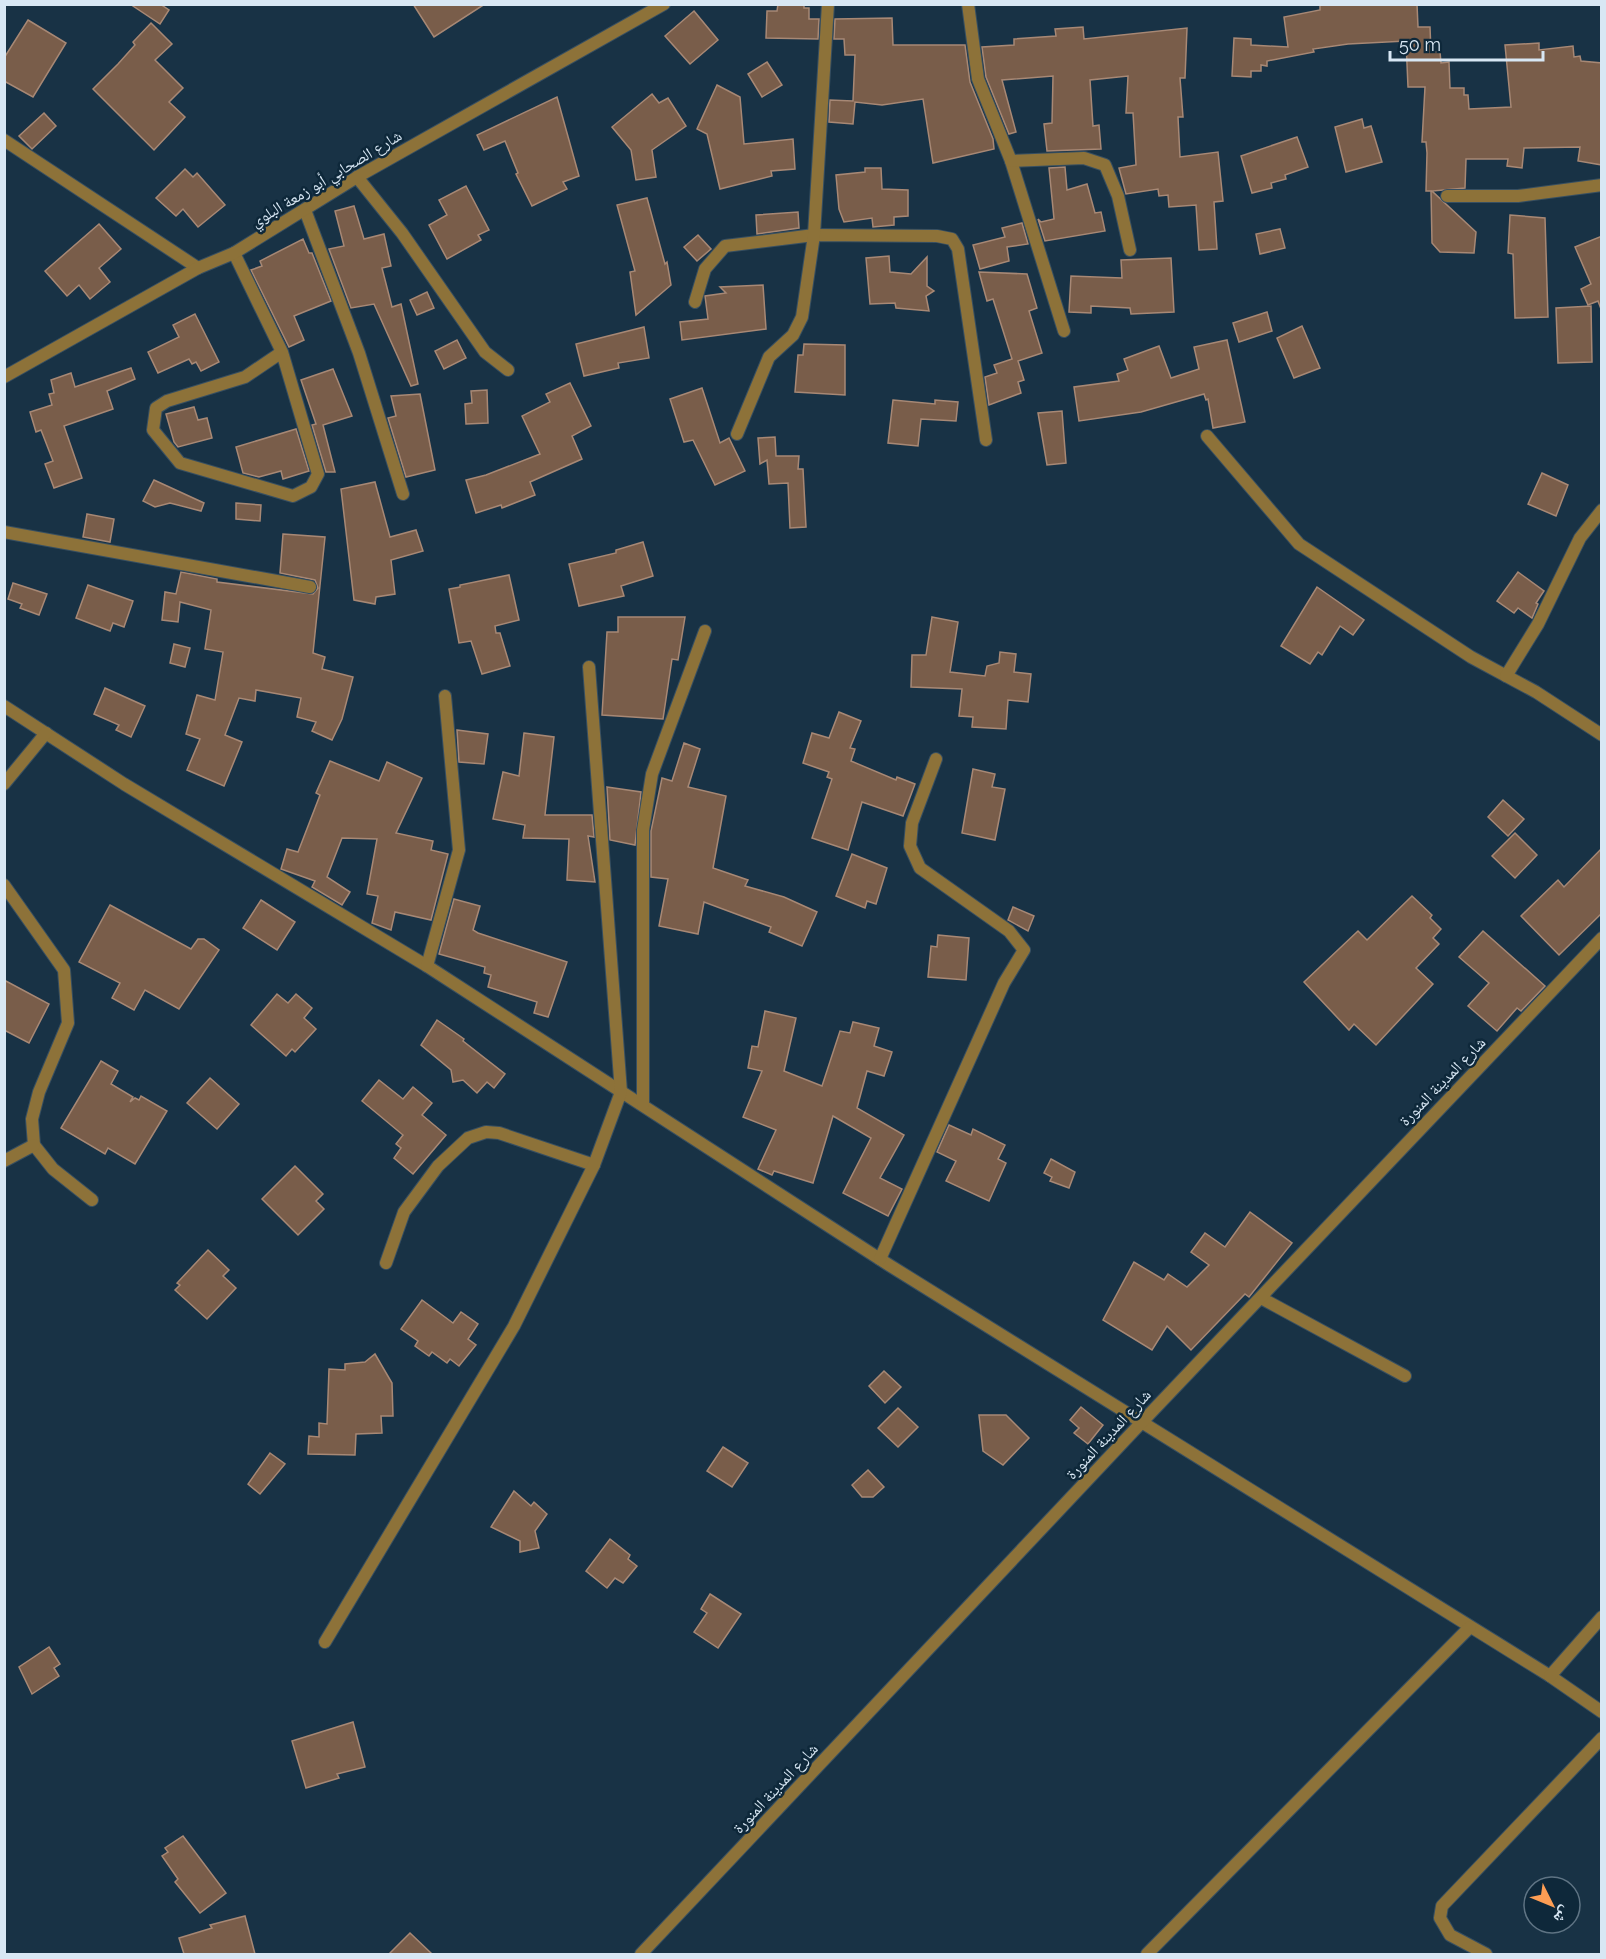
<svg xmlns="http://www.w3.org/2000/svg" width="1606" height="1959" viewBox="0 0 1606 1959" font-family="Raleway,'Noto Naskh Arabic',sans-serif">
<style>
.building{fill:#795d4a;stroke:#a78875;stroke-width:1.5}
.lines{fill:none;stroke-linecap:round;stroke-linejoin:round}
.minor-casing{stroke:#374f61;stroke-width:14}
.minor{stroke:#8d7239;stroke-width:12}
.labels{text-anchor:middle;stroke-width:5;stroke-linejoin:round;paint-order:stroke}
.street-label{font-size:16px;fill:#d8e7f4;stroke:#0e283a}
</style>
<rect width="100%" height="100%" fill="#183245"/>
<g class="building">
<polygon points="130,4 160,4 169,10 160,24"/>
<polygon points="413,4 485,4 434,37"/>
<polygon points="778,4 804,4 804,8 809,8 809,19 819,19 818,39 766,38 767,11 777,11"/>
<polygon points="1320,4 1417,4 1418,27 1430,27 1431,52 1440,52 1441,63 1449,62 1450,88 1464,88 1464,95 1468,95 1469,109 1511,107 1505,45 1539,43 1539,50 1573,46 1574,57 1580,56 1581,61 1602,63 1602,165 1578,161 1580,147 1524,148 1522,168 1507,166 1508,159 1466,159 1465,188 1432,191 1476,232 1474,253 1440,252 1432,243 1431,191 1426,191 1427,153 1426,142 1422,142 1425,87 1408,87 1406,41 1348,44 1313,49 1314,52 1267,61 1267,66 1261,65 1261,71 1251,71 1251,77 1232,76 1234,38 1251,39 1251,45 1288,47 1284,17 1320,10"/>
<polygon points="694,11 718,40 690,64 665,36"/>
<polygon points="892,18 893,45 965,45 970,82 993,139 994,149 933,163 923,99 882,105 855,102 853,124 829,122 830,100 853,101 855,55 845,55 844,39 834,39 835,19"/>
<polygon points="28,20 66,43 33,97 4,81 4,58"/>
<polygon points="151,23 172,44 155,60 183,88 169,102 185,117 154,150 93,89 118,64 135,45 133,42"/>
<polygon points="1083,27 1084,39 1187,28 1185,78 1180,78 1183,117 1178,117 1180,157 1218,152 1223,201 1214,202 1217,249 1199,250 1196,205 1169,207 1168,195 1159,196 1158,189 1126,194 1119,168 1136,165 1133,113 1126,113 1128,76 1090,80 1093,126 1099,125 1101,149 1047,151 1044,124 1052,123 1053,76 1002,80 1016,132 1009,134 986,77 982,47 1014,45 1014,39 1056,36 1055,29"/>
<polygon points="767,62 782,85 762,97 748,74"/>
<polygon points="717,85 740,97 744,144 793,139 795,169 771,171 772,176 720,189 707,134 697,129"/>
<polygon points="652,94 659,103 668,98 686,126 652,150 656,177 636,180 631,150 612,127"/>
<polygon points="557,97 579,176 563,182 567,189 532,206 516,174 518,173 505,141 484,150 477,135"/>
<polygon points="44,113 56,126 32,149 19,136"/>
<polygon points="1362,119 1364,128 1371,126 1382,162 1346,172 1335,127"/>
<polygon points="1297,137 1308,167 1285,175 1286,179 1271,183 1272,188 1252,193 1241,156"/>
<polygon points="1065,167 1067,190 1087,184 1095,213 1101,212 1105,231 1045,241 1038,219 1041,222 1054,219 1049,168"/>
<polygon points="865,168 881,168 882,189 908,190 908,216 894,217 894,225 873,227 872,218 844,222 839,209 836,175 865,172"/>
<polygon points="185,169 193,177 197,173 225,205 198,227 183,209 176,216 156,198"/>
<polygon points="466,186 489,230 478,235 481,240 447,259 429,225 447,215 439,200"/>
<polygon points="647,198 665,264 667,262 671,285 636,315 630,272 635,271 617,205"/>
<polygon points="354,206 364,239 384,234 391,266 382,268 392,307 401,304 418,384 411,386 374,304 351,308 329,249 344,246 335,211"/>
<polygon points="798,212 799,228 757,234 756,215"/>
<polygon points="1510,215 1545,218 1548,317 1515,318 1513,254 1508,253"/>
<polygon points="1022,223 1028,244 1007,247 1009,261 980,269 973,245 1005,237 1002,228"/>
<polygon points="99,224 121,249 99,268 110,282 90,299 79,285 67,296 45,271"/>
<polygon points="1280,229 1285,248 1260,254 1256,234"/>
<polygon points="698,235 711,249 697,261 684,247"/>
<polygon points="1602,236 1602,309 1601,309 1598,301 1588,305 1581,289 1591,284 1575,247"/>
<polygon points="303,239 309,253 312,253 331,301 294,316 304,340 289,347 251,270 262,266 260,261"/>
<polygon points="889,256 890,272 911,274 927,257 927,286 934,291 926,296 929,311 896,308 895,303 870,304 866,258"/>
<polygon points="1171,258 1174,312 1131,314 1130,308 1091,306 1091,313 1069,312 1071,276 1122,278 1121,260"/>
<polygon points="979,272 1027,274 1037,308 1029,311 1042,353 1018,361 1024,380 1018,382 1021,393 989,405 985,377 997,373 994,365 1012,359 993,299 987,301"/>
<polygon points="763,285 766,329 682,340 680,322 708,319 705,296 726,293 720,287"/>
<polygon points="427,292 434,308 417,315 410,300"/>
<polygon points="1591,306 1592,362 1558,363 1556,308"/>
<polygon points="1267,312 1272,331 1239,342 1233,323"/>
<polygon points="195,314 219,362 201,371 196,362 192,364 189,359 158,373 148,352 179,337 173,325"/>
<polygon points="1302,326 1320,368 1294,378 1277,338"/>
<polygon points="644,327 649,358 618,363 619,368 584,376 576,344"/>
<polygon points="457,340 466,358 444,369 435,351"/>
<polygon points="1227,340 1245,422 1213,428 1208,399 1206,400 1204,394 1141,412 1079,421 1074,387 1119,381 1117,374 1128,370 1124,359 1159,346 1171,378 1199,369 1194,347"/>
<polygon points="804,344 845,345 845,395 795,392 798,355 803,355"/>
<polygon points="131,368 135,379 107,391 113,409 64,426 82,478 54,488 45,464 53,461 41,430 36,432 30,412 52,405 49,394 54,393 51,380 71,373 75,387"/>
<polygon points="333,369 352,416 323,425 335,472 326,472 312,425 316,424 301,380"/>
<polygon points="570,383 591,426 572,436 582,459 530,482 535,495 502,508 501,505 476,513 466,480 486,475 540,454 522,416 550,402 546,394"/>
<polygon points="702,388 720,443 729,438 745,471 715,485 693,440 684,442 670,399"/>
<polygon points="487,390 488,423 466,424 465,404 472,403 471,391"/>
<polygon points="420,394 435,470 406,477 388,418 396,416 391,396"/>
<polygon points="893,400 935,404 935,400 958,402 956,421 921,419 918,446 888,443"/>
<polygon points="194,407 198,420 207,418 212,438 178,447 174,442 166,414"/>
<polygon points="1062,411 1066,463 1047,465 1038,413"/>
<polygon points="296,429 309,471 283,479 281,471 259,477 243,473 236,447"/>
<polygon points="775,437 776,456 799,456 798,469 803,469 806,527 790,528 788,483 769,484 767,460 760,464 758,438"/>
<polygon points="1542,473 1568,485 1556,516 1528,504"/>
<polygon points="154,480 204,503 201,511 170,503 155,507 143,501"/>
<polygon points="375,482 390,537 416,530 423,551 391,560 395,594 376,597 375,604 354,600 341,489"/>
<polygon points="236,503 261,505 260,521 236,519"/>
<polygon points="87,514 114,519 110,542 83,537"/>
<polygon points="283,534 325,537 313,653 325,657 322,669 353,677 342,719 332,740 312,731 316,722 297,717 301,698 256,690 255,701 239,698 225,735 242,742 224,786 187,770 200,739 186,734 197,695 215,700 223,652 205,649 211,610 180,602 178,622 162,620 165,592 176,594 181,572 217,579 217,582 313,594 318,588 315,580 280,573"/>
<polygon points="643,542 653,576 621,586 624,596 579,606 569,564 616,553 616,550"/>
<polygon points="1518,572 1544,591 1536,603 1538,604 1532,618 1518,608 1514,613 1497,601"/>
<polygon points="509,575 519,620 495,626 496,633 500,633 510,666 482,674 471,641 459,643 449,589 460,587 460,585"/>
<polygon points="13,583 47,594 39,615 20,608 22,604 8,599"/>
<polygon points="88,585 133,601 124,627 113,623 110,631 76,618"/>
<polygon points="1317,587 1364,620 1353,635 1340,626 1322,655 1318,652 1310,664 1281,646"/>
<polygon points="618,617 685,617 678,660 672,659 663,719 602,715 607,632 618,632"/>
<polygon points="932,617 958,622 950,672 985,676 987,666 999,663 1000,652 1016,654 1014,672 1031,674 1028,702 1008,700 1006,729 972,727 973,717 959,716 962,689 911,687 912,655 926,655"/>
<polygon points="174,644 190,648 185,667 170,663"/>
<polygon points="105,688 145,706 131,737 116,730 119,725 94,714"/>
<polygon points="839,712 861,721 850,748 855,749 851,761 896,780 897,777 915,784 903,816 862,802 848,850 812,838 832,779 827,777 829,772 803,763 812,733 829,738"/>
<polygon points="457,730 488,734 484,764 459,762"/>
<polygon points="524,733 554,737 545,815 592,815 594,837 588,836 595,882 567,880 569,839 523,838 525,825 493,819 503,772 519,776"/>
<polygon points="684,743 700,749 688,787 726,796 713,868 748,880 745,886 784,897 817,912 802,946 769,932 771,927 704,902 698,934 659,926 668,879 651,877 651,831 662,778 672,781"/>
<polygon points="330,761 379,781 387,762 422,778 396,833 433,841 431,850 448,854 431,920 395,912 391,930 372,923 378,896 367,894 377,839 342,838 327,877 350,892 342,905 312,887 315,881 281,869 287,849 298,852 320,795 316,793"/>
<polygon points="973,769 995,774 992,787 1005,789 995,840 962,833"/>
<polygon points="607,787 641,792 635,845 610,840"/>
<polygon points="1503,800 1524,819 1508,836 1488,817"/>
<polygon points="1515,833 1537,855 1515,878 1492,856"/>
<polygon points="1602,848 1602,913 1559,955 1521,916 1558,880 1564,887"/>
<polygon points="852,854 887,868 876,904 867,901 865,908 836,896"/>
<polygon points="1412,896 1432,915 1430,918 1441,929 1433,938 1439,944 1416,968 1433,984 1376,1045 1354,1024 1349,1030 1304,982 1358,931 1367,940"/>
<polygon points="454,899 480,906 473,930 478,933 567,962 548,1017 534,1013 537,1002 488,987 491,975 484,973 485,967 439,954"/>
<polygon points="261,900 295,922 277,950 243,928"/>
<polygon points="110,905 191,949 198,939 204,939 219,950 179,1009 145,990 134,1010 112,998 120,983 79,962"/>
<polygon points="1013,907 1034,916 1028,931 1008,920"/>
<polygon points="1483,931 1545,986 1521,1011 1517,1008 1497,1031 1468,1006 1489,983 1459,957"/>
<polygon points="938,935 969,938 966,980 928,977 931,946 937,947"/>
<polygon points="4,980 49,1004 29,1043 4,1030"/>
<polygon points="277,994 288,1003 296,994 312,1008 304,1018 316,1029 295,1052 292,1049 286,1056 251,1025"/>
<polygon points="765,1011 796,1018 784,1071 822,1086 840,1031 850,1033 853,1022 879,1028 874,1046 892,1052 884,1076 867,1071 857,1108 904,1135 880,1178 902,1189 888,1216 843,1193 871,1138 833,1116 813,1183 774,1171 772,1175 758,1169 776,1130 743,1117 762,1071 748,1068 752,1046 758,1047"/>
<polygon points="437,1020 464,1039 463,1041 505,1074 494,1088 487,1082 477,1093 463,1080 453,1082 451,1070 421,1045"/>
<polygon points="101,1061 118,1071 111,1084 133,1097 130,1102 135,1098 139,1100 141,1096 167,1111 135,1164 108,1148 105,1154 61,1128"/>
<polygon points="210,1078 239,1104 217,1129 187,1103"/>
<polygon points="379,1080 403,1099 413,1087 432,1103 422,1115 446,1135 413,1174 394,1158 401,1148 396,1144 403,1135 362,1101"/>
<polygon points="949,1125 971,1135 973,1129 1005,1145 998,1159 1006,1163 989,1201 946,1181 956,1161 937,1152"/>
<polygon points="1051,1159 1075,1172 1069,1188 1050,1181 1052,1177 1044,1173"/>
<polygon points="295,1166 323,1194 316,1201 324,1209 298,1235 262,1199"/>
<polygon points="1250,1212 1292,1243 1249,1297 1245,1294 1191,1350 1167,1326 1152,1350 1103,1320 1134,1262 1164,1280 1168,1274 1187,1287 1209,1265 1191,1252 1205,1233 1225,1247"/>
<polygon points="208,1250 229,1270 223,1276 236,1288 207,1319 175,1290 180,1285 177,1283"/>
<polygon points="422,1300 453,1323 461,1312 478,1324 468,1339 476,1345 459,1366 450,1359 447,1363 432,1352 429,1356 415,1346 418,1341 401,1329"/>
<polygon points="375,1354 392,1383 393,1416 381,1416 382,1433 356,1434 355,1455 308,1454 309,1436 319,1437 319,1423 327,1424 329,1369 345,1370 345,1364 365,1362"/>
<polygon points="884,1371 901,1387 885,1403 869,1386"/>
<polygon points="1081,1407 1103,1425 1088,1444 1074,1433 1079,1428 1070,1420"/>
<polygon points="898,1408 918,1427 898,1447 878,1428"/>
<polygon points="979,1415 1006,1415 1029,1438 1003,1465 983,1451"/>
<polygon points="723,1447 748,1463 732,1487 707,1471"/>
<polygon points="270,1453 285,1464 260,1494 248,1484"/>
<polygon points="868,1470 884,1487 873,1497 862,1497 852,1485"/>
<polygon points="514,1491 531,1506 534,1502 547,1514 535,1531 539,1548 520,1552 520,1541 491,1527"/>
<polygon points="610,1539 630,1555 628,1559 637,1566 623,1583 615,1578 607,1588 586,1571"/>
<polygon points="710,1594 741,1614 718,1648 694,1632 707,1613 701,1609"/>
<polygon points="49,1647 60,1664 54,1668 59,1676 32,1694 19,1667"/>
<polygon points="353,1722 365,1767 337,1774 339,1778 306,1788 292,1741"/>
<polygon points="183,1836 226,1893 200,1913 175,1882 178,1879 162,1856 168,1852 165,1848"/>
<polygon points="245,1916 255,1954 184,1954 179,1938 212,1928 210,1925"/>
<polygon points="410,1933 432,1954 389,1954"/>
</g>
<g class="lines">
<defs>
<g id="minor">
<polyline points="968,4 978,79 1011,161 1064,331"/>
<polyline points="4,140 198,268"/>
<polyline points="1011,161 1084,158 1105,165 1118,196 1130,250"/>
<polyline points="357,177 402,233 485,352 508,370"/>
<polyline points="1447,196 1518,196 1602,185"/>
<polyline points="305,210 359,353 403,494"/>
<polyline points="234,253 282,352 318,474 311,487 293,496 180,463 153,430 156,408 167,401 245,377 282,352"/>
<polyline points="695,302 705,269 725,246 814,235 937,236 952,239 958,249 986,440"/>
<polyline points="4,377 198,268 234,253 357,177 664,4"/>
<polyline points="737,434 769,357 793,335 802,317 814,235 828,4"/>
<polyline points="1207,436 1299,544 1471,657 1536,692 1602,735"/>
<polyline points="4,532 310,587"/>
<polyline points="1506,676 1538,624 1580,538 1602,510"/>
<polyline points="4,706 124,784 427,966 889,1265 1550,1676 1602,1712"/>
<polyline points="4,784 46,733"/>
<polyline points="4,885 64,970 68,1023 39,1092 32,1119 34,1145 53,1169 92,1200"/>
<polyline points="427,966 459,850 445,696"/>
<polyline points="643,1105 643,830 652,774 705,631"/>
<polyline points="4,1161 34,1145"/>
<polyline points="880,1259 1004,983 1024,950 1009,931 920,868 910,846 912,823 936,759"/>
<polyline points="386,1263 404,1212 438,1166 468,1138 486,1132 499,1133 594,1165"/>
<polyline points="1261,1298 1405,1376"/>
<polyline points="325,1642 514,1326 594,1165 621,1092 589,667"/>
<polyline points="1550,1676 1602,1617"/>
<polyline points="641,1954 1142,1422 1602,938"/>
<polyline points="1147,1954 1470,1627"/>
<polyline points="1486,1954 1450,1935 1440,1918 1442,1906 1602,1738"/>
</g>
</defs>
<use href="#minor" class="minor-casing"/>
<use href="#minor" class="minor"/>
</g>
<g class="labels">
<g class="street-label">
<text transform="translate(326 178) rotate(-31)" y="6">شارع الصحابي أبو زمعة البلوي</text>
<text transform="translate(1442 1081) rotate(-46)" y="6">شارع المدينة المنورة</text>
<text transform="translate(1108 1434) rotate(-47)" y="6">شارع المدينة المنورة</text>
<text transform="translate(775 1788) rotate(-47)" y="6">شارع المدينة المنورة</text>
</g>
</g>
<rect width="1606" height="1959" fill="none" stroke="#d8e7f4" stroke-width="12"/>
<g transform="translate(1552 1905) rotate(133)"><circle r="28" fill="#0e283a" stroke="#5f7484" stroke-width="1.5"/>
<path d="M0-4.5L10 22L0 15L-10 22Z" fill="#fc9d54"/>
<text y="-9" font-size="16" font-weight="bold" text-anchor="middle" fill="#d8e7f4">ش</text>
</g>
<path d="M1390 51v9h153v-9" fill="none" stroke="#d8e7f4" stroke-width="3"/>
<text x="1399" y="51" font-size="18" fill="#d8e7f4" stroke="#0e283a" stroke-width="4.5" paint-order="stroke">50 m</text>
</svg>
